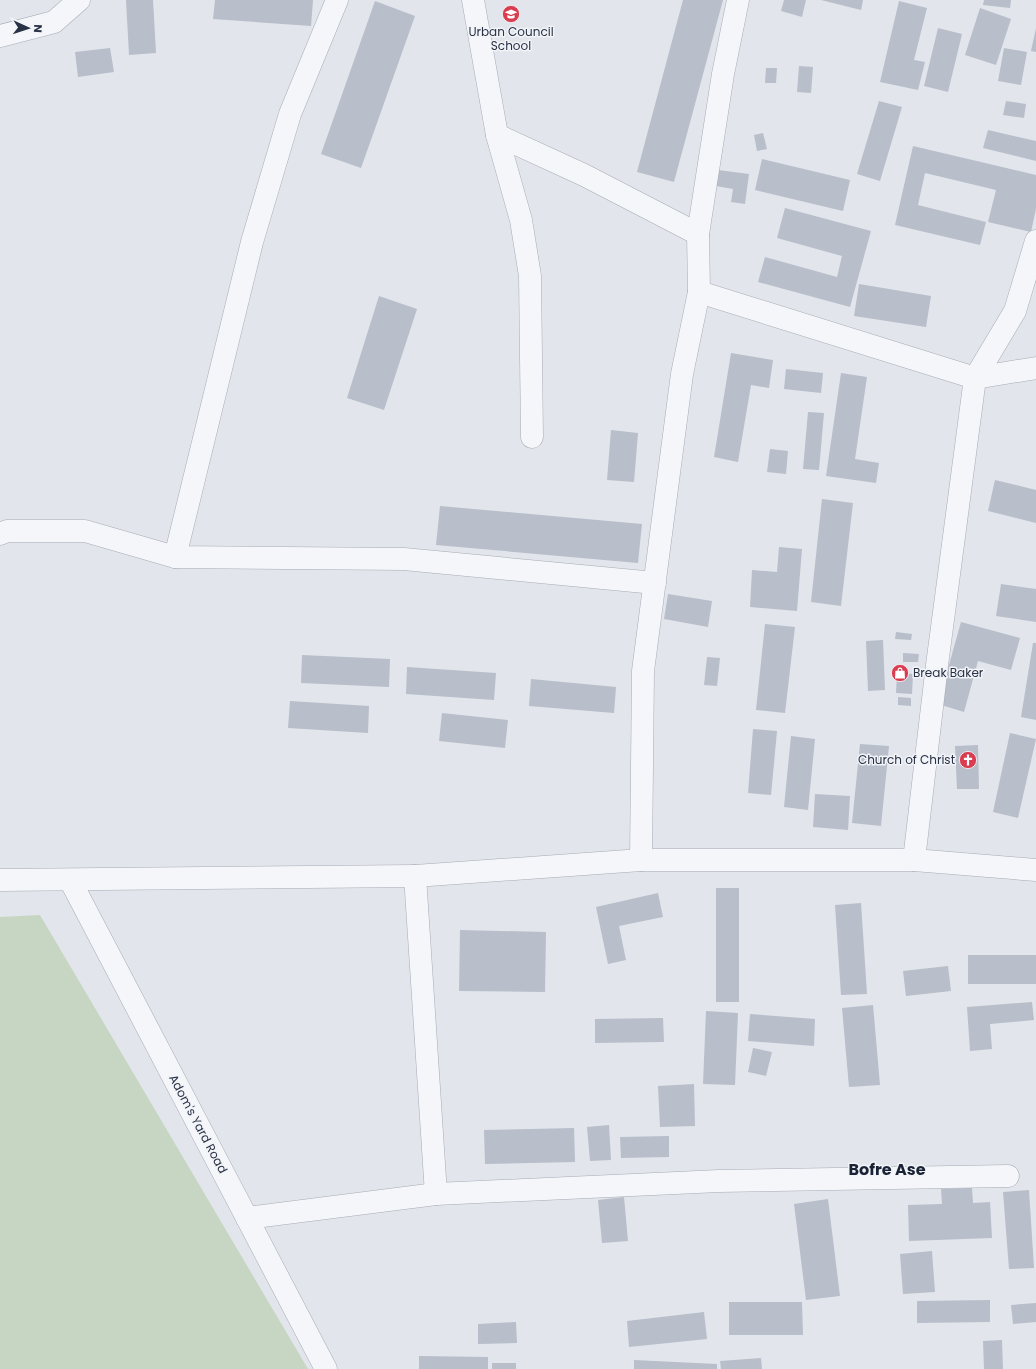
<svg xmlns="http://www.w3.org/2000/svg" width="1036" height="1369" viewBox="0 0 1036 1369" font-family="Poppins,sans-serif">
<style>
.green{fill:#c6d6c2}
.building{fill:#b8beca}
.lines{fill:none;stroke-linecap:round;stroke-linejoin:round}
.street-casing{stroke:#a6acb6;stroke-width:23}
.street{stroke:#f5f6f9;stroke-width:22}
.labels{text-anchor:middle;stroke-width:3;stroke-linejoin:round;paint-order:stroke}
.poi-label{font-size:12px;fill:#283245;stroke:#f2f4f8}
.street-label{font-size:12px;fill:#283245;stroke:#f2f4f8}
.district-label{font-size:16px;font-weight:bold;fill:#1a2336;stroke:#f2f4f8}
</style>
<rect width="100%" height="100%" fill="#e2e5eb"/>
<polygon class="green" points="40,915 308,1369 0,1369 0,917"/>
<g class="building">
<polygon points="126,0 153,0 156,53 129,55"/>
<polygon points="215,0 313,0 311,26 213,19"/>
<polygon points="683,0 723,0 674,182 637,172"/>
<polygon points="784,0 806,0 802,17 781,11"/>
<polygon points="821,0 863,0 861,10"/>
<polygon points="984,0 1011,0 1010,8 983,5"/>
<polygon points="375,1 415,16 361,168 321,154"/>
<polygon points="899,1 927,8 914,60 925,62 918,90 880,82"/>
<polygon points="980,8 1011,19 996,65 965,55"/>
<polygon points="938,28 962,34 948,92 924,86"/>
<polygon points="1036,28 1036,52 1031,51"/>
<polygon points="110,48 114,72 78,77 75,52"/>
<polygon points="1004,48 1027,52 1021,85 998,81"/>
<polygon points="799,66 813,67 811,93 797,92"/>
<polygon points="766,68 777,68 776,83 765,83"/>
<polygon points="879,101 902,107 880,181 857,174"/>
<polygon points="1006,101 1026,104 1024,118 1003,115"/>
<polygon points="988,130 1036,141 1036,161 983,148"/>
<polygon points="763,133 767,149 757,151 754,135"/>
<polygon points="913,146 1036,175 1036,209 1031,232 988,222 996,190 925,173 918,205 986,222 980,245 895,225"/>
<polygon points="762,159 850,180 843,211 755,190"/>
<polygon points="718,170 749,174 745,204 731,202 733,189 716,186"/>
<polygon points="785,208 871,231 850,307 758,282 765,257 837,277 842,256 777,238"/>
<polygon points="859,284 931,296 926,327 854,316"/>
<polygon points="379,296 417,309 384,410 347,398"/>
<polygon points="731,353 773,360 769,388 751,385 738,462 714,457"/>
<polygon points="786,369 823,373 821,393 784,389"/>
<polygon points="841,373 867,377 855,459 879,463 876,483 826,476"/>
<polygon points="808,412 824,413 819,470 803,469"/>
<polygon points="611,430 638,433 634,482 607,480"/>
<polygon points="770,449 788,451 786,474 767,472"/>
<polygon points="995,480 1036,490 1036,523 988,511"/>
<polygon points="822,499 853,503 841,606 811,602"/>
<polygon points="440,506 642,524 638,563 436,545"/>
<polygon points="779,547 802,549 797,611 750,607 752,570 777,572"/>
<polygon points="1001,584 1036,589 1036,622 996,616"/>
<polygon points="668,594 712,601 708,627 664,619"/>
<polygon points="961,622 1020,638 1011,670 978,661 964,712 938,704"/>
<polygon points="765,624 795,627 785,713 756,710"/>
<polygon points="896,632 912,634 911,640 895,639"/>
<polygon points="883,640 885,690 868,691 866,641"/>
<polygon points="1033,643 1036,643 1036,720 1021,717"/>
<polygon points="903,653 919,654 918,662 903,662"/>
<polygon points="302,655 390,659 389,687 301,683"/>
<polygon points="707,657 720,658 717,686 704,685"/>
<polygon points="407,667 496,673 494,700 406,694"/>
<polygon points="897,673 913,674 912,694 896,693"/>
<polygon points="531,679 616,687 614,713 529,706"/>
<polygon points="898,697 911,698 911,706 898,705"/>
<polygon points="290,701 369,706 368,733 288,728"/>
<polygon points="442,713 508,720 505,748 439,741"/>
<polygon points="753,729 777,731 771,795 748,793"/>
<polygon points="1010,733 1036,739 1018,818 993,812"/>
<polygon points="791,736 815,739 808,810 784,807"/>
<polygon points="860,744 889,746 881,826 852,823"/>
<polygon points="978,745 979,789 957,789 955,746"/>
<polygon points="815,794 850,796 848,830 813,827"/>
<rect x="716" y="888" width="23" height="114"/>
<polygon points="658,893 663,917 619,926 626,960 608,964 596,907"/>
<polygon points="861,903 867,994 841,995 835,905"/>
<polygon points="460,930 546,932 545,992 459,991"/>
<rect x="968" y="955" width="68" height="29"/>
<polygon points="948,966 951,991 906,996 903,971"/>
<polygon points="1032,1002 1034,1020 990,1024 992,1049 970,1051 967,1007"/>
<polygon points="873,1005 880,1085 849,1087 842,1008"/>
<polygon points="706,1011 738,1013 735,1085 703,1084"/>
<polygon points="750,1014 815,1019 814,1046 748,1041"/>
<polygon points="663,1018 664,1042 595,1043 595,1019"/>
<polygon points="753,1048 772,1052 766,1076 748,1072"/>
<polygon points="694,1084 695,1126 660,1127 658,1086"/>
<polygon points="609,1125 611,1160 590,1161 587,1127"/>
<polygon points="574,1128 575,1162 485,1164 484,1130"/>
<polygon points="669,1136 669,1157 621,1158 620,1137"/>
<polygon points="972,1188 973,1203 990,1202 992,1238 909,1241 908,1205 942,1204 941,1189"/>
<polygon points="1029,1190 1034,1268 1009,1269 1003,1192"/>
<polygon points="624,1197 628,1241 602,1243 598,1200"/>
<polygon points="828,1199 840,1296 806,1300 794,1204"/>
<polygon points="932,1251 935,1292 903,1294 900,1254"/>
<polygon points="990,1300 990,1322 917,1323 917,1301"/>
<polygon points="729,1302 802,1302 803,1335 729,1335"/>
<polygon points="1036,1303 1036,1322 1013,1324 1011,1305"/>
<polygon points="704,1312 707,1339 629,1347 627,1321"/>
<polygon points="516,1322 517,1343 478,1344 478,1324"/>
<polygon points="1002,1340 1003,1369 984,1369 983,1341"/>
<polygon points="419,1356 488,1357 488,1369 419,1369"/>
<polygon points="761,1358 762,1369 721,1369 720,1361"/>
<polygon points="634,1360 717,1364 717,1369 634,1369"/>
<rect x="492" y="1363" width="24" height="6"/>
</g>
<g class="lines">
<defs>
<g id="street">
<polyline points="473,0 497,135 521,220 530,276 532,437"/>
<polyline points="0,36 54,22 79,0"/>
<polyline points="497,135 584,175 698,234"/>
<polyline points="1036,241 1015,311 975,378 937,665 914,860 1036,870"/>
<polyline points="699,292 975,378 1036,368"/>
<polyline points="0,534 7,531 85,531 175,557 404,559 655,583"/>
<polyline points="175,557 252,242 290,114 337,0"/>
<polyline points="641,860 643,671 682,374 699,292 698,234 723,74 738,0"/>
<polyline points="415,876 641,860 914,860"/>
<polyline points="0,880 415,876 436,1194 719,1181 1008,1176"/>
<polyline points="70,880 326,1369"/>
<polyline points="247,1218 436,1194"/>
</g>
</defs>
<use href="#street" class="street-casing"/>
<use href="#street" class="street"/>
</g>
<defs>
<symbol id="school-disc" viewBox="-11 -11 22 22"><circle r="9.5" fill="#da3d4f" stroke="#f2f4f8"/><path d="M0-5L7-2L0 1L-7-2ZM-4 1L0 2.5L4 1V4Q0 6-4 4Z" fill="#fff"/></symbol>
<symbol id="shop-disc" viewBox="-11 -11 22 22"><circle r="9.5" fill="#da3d4f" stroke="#f2f4f8"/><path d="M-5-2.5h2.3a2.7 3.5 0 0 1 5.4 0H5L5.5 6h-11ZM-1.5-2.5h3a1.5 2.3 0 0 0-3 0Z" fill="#fff"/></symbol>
<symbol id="church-disc" viewBox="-11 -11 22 22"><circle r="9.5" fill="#da3d4f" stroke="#f2f4f8"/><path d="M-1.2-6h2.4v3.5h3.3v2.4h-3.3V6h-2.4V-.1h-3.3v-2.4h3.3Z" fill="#fff"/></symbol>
</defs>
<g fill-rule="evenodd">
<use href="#school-disc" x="501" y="4" width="20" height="20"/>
<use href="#shop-disc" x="890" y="663" width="20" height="20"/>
<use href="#church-disc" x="958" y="750" width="20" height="20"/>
</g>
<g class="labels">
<g class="poi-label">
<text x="511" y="36">Urban Council<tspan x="511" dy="14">School</tspan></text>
<text x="913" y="677" text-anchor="start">Break Baker</text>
<text x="955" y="764" text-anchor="end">Church of Christ</text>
</g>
<g class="street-label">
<text transform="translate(198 1124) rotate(62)" y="4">Adom's Yard Road</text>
</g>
<g class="district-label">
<text x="887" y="1175">Bofre Ase</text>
</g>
</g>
<g transform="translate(28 28) rotate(93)" stroke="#f2f4f8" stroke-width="3" paint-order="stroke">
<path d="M0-3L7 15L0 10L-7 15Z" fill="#283245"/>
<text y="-6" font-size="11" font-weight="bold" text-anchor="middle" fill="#283245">N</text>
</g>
</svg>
